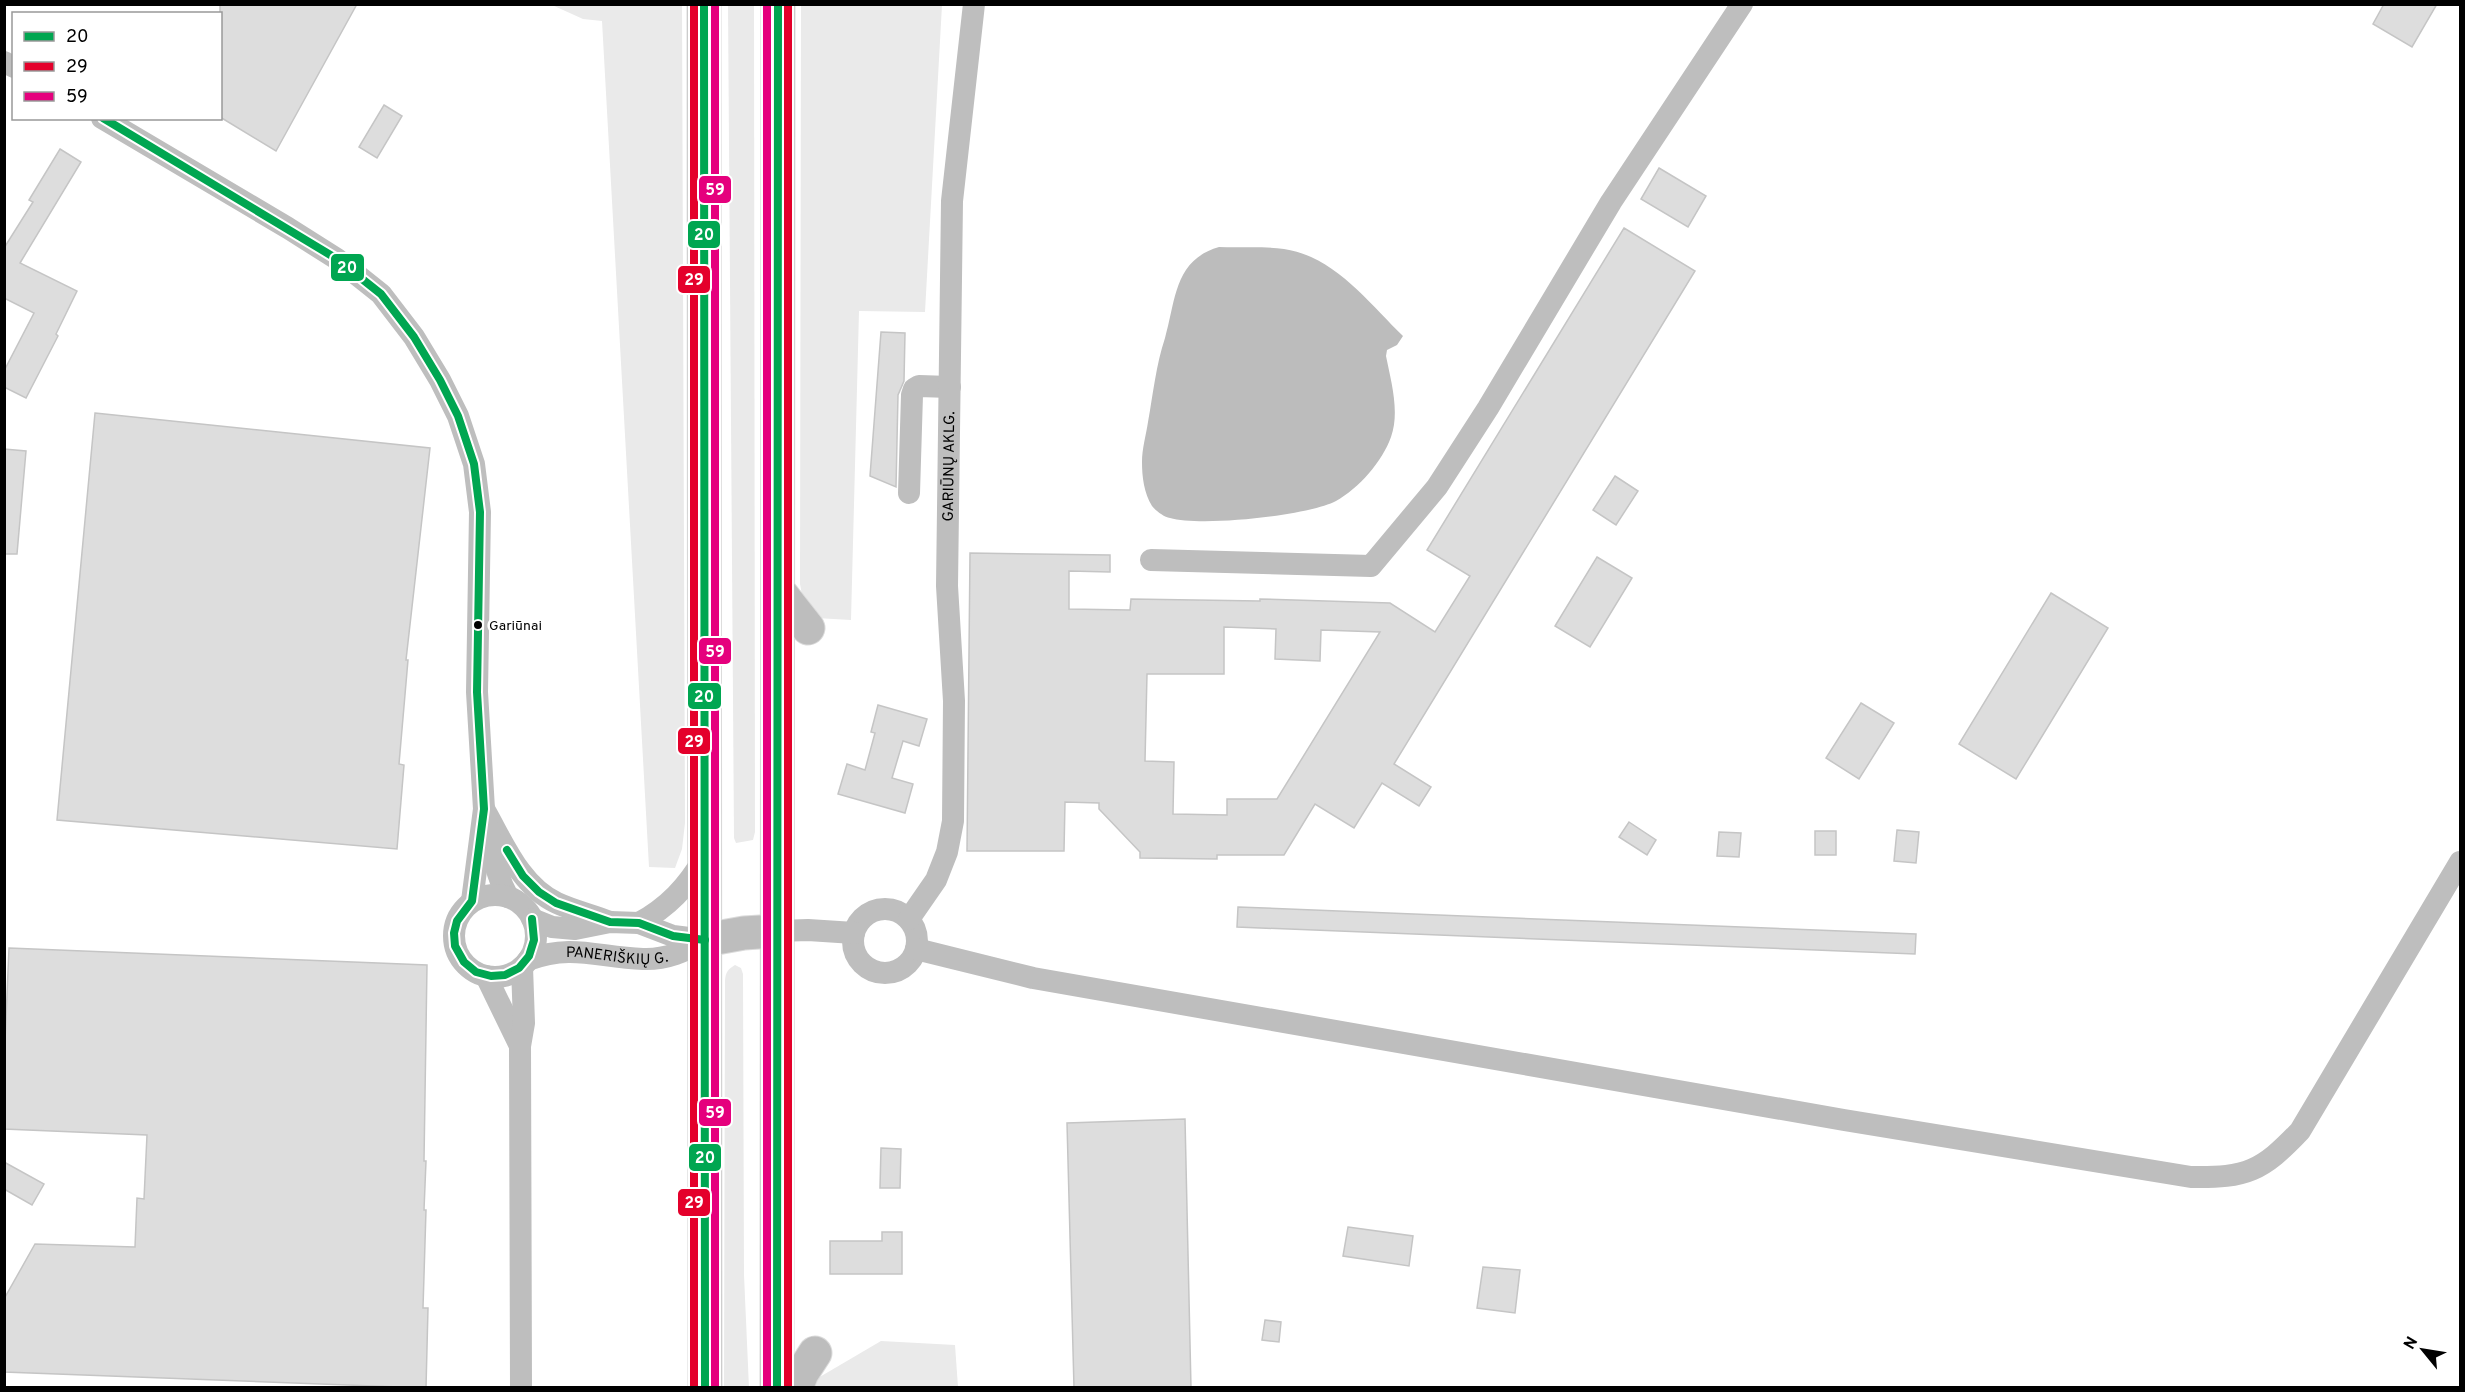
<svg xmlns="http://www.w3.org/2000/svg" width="2465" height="1392" viewBox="0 0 2465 1392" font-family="Overpass,sans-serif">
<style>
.green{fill:#eaeaea}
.water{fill:#bcbcbc}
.building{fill:#ddd;stroke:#c5c5c5;stroke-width:1.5;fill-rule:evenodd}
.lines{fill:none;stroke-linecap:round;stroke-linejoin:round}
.highway-casing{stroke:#dbdbdb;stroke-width:35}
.minor{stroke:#bebebe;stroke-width:22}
.highway{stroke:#bdbdbd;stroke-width:33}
.bus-1-casing{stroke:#fff;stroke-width:12}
.bus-2-casing{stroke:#fff;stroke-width:12}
.bus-3-casing{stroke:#fff;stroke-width:12}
.bus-1{stroke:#00a651;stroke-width:8}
.bus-2{stroke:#e4002b;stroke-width:8}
.bus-3{stroke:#e5007d;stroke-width:8}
.bus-dot{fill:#000;stroke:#fff;stroke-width:2}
.labels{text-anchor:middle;stroke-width:5;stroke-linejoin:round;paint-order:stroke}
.bus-label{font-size:14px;fill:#000;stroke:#fff;text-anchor:start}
.street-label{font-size:15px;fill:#000;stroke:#fff}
.line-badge{stroke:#fff;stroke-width:2}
.badge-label{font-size:16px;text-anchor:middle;font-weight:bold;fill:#fff}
</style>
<rect width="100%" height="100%" fill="#fff"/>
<g class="green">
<polygon points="552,5 682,5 685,823 682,849 675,868 649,867 602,21 583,19"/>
<polygon points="728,5 754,5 755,832 753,840 736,843 734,838"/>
<polygon points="801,5 942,5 925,312 859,311 851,620 816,618 803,600 800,584"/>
<path d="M735,965L741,968L743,974L744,1275L749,1388L724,1387L725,984C725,975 726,970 735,965Z"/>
<polygon points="881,1341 955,1345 958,1387 809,1388 818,1378"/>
</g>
<path class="water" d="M1219,247C1240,248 1263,246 1284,249C1334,256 1369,303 1403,336L1397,345L1387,350L1386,356C1391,381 1400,412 1391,437C1382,462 1359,488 1336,501C1307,516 1201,527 1170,518C1164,517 1156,511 1152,506C1144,493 1142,477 1142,462C1142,449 1146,435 1148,422C1153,394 1156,365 1165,338C1176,300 1174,260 1219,247Z"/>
<g class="building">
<polygon points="220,4 357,4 276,151 220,117"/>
<polygon points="2384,4 2437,4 2412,47 2373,24"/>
<polygon points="384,105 402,116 377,158 359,147"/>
<polygon points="60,149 81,162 20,263 77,291 56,334 58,336 26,398 4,387 4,371 34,313 4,298 4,248 33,202 29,200"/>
<polygon points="1659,168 1706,196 1688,227 1641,199"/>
<path d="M1624,228L1695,271L1394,764L1431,787L1419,806L1382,783L1354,828L1315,804L1284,855H1217V859L1140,858V852L1099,809V803L1065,802L1064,851H967L970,553L1110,555V572L1069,571V609L1130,610L1131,599L1260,601V599L1390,603L1435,632L1470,576L1427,550ZM1224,627L1276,629L1275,659L1320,661L1321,630L1380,632L1277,799H1227V815L1173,814L1174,762L1145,761L1147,674H1224Z"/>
<polygon points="881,332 905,333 904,381 898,395 896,487 870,476"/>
<polygon points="95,413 430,448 406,660 408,660 399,764 404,765 397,849 57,820"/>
<polygon points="4,449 26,451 17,554 4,554"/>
<polygon points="1615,476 1638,491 1616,525 1593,510"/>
<polygon points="1597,557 1632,578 1590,647 1555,626"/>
<polygon points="2051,593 2108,628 2016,779 1959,744"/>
<polygon points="1861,703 1894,723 1859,779 1826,758"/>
<polygon points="878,705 927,719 919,746 903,741 892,778 913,784 905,813 838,794 847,764 865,770 875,733 871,732"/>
<polygon points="1629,822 1656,840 1647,855 1619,837"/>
<polygon points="1897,830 1919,832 1916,863 1894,861"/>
<rect x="1815" y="831" width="21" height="24"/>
<polygon points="1719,832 1741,833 1739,857 1717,856"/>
<polygon points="1238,907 1916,934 1915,954 1237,927"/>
<polygon points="9,948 427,965 424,1161 426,1161 424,1210 426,1210 423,1308 428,1308 426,1388 4,1372 4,1299 35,1244 135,1247 137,1198 144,1199 147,1135 4,1129 4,1065"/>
<polygon points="1185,1119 1191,1388 1074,1388 1067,1123"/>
<polygon points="881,1148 901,1149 900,1188 880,1188"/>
<polygon points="4,1162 44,1184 32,1205 4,1189"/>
<polygon points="1348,1227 1413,1236 1409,1266 1343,1256"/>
<polygon points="882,1232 902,1232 902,1274 830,1274 830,1241 882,1241"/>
<polygon points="1483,1267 1520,1270 1515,1313 1477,1308"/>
<polygon points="1265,1320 1281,1322 1279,1342 1262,1340"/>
</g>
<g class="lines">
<defs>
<g id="highway">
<polyline points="704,4 705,1388"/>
<polyline points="778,590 808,628"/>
<polyline points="705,940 744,933 778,931"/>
<polyline points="777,1388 778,4"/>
<polyline points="796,1388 802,1373 815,1353"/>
</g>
</defs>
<use href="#highway" class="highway-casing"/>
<g class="minor">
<polyline points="4,62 14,67"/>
<polyline points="102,118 288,228 337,259 381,294 414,337 440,380 458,416 474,464 480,512 477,692 484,809 472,901"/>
<polyline points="909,493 912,395 914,389 919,386 950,387"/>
<polyline points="1151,560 1371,566 1437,487 1488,408 1611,202 1742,4"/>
<path d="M484,809C503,842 520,886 557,903C574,911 593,915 610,922"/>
<path d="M488,828C492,852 496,875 508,897"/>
<circle cx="495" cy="936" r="41"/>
<circle cx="885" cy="941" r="32"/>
<polyline points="532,919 552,927 575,929 610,922 639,923 673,936 705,940"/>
<path id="s1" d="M909,919L936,880L947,852L953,821L954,701L947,586L952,201L974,4"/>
<path d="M639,923C668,907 687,887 704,858"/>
<polyline points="778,931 808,930 854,933"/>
<path d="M916,949L1033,978L1844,1120L2191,1177C2247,1178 2262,1171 2300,1131L2460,862"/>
<path id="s2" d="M528,960C573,943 599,958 643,959C666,960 686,951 705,940"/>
<polyline points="486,976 520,1046"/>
<polyline points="521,1388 520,1046 524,1023 522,967"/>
</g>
<use href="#highway" class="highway"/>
<defs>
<g id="bus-1">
<polyline points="704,4 705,1388"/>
<polyline points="103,118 337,259 381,294 414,337 440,380 458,416 474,464 480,512 477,692 484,809 472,901 457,921 454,933 455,946 464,962 476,972 491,976 505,975 519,968 529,956 534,940 532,919"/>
<polyline points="507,850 523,876 539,892 556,903 610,922 639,923 673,936 705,940"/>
<polyline points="777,1388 778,4"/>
</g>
<g id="bus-2">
<polyline points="694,4 694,1388"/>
<polyline points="788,1388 788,4"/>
</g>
<g id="bus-3">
<polyline points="715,4 715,1388"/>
<polyline points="767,1388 767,4"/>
</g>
</defs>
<use href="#bus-1" class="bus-1-casing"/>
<use href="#bus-2" class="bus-2-casing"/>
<use href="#bus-3" class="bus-3-casing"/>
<use href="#bus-1" class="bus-1"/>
<use href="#bus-2" class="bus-2"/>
<use href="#bus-3" class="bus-3"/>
</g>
<circle class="bus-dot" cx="478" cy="625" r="5"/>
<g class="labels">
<g class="bus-label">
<text x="489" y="630">Gariūnai</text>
</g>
<g class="street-label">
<text dy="5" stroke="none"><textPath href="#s1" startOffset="464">GARIŪNŲ AKLG.</textPath></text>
<text dy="5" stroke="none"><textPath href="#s2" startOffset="90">PANERIŠKIŲ G.</textPath></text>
</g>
</g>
<g class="line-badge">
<rect x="698" y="175" width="34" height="29" rx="6" fill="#e5007d"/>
<rect x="687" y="220" width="34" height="29" rx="6" fill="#00a651"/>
<rect x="330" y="253" width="35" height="29" rx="6" fill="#00a651"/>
<rect x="677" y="265" width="34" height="29" rx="6" fill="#e4002b"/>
<rect x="698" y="637" width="34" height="28" rx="6" fill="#e5007d"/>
<rect x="687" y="682" width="35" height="28" rx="6" fill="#00a651"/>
<rect x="677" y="727" width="34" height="28" rx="6" fill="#e4002b"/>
<rect x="698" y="1098" width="34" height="29" rx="6" fill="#e5007d"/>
<rect x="688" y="1143" width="34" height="29" rx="6" fill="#00a651"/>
<rect x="677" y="1188" width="34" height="29" rx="6" fill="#e4002b"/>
</g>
<g class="badge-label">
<text x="715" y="195">59</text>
<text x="704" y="240">20</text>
<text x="347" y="273">20</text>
<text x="694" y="285">29</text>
<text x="715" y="657">59</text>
<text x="704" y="702">20</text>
<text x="694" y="747">29</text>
<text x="715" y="1118">59</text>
<text x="705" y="1163">20</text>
<text x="694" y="1208">29</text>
</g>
<rect width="2465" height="1392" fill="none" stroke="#000000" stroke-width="12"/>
<rect x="12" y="12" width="210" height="108" fill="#ffffff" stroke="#999999" stroke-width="1.5"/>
<rect x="24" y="32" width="30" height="9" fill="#00a651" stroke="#999999" stroke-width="1.5"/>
<text x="66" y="42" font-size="18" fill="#000000">20</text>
<rect x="24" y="62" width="30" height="9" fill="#e4002b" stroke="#999999" stroke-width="1.5"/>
<text x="66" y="72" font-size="18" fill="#000000">29</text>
<rect x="24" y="92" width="30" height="9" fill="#e5007d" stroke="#999999" stroke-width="1.5"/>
<text x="66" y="102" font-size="18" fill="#000000">59</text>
<g transform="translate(2423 1350) rotate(300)" stroke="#ffffff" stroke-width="4.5" paint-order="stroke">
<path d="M0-4.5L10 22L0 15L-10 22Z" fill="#000000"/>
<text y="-9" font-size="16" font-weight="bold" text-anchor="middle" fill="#000000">N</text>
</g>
</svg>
